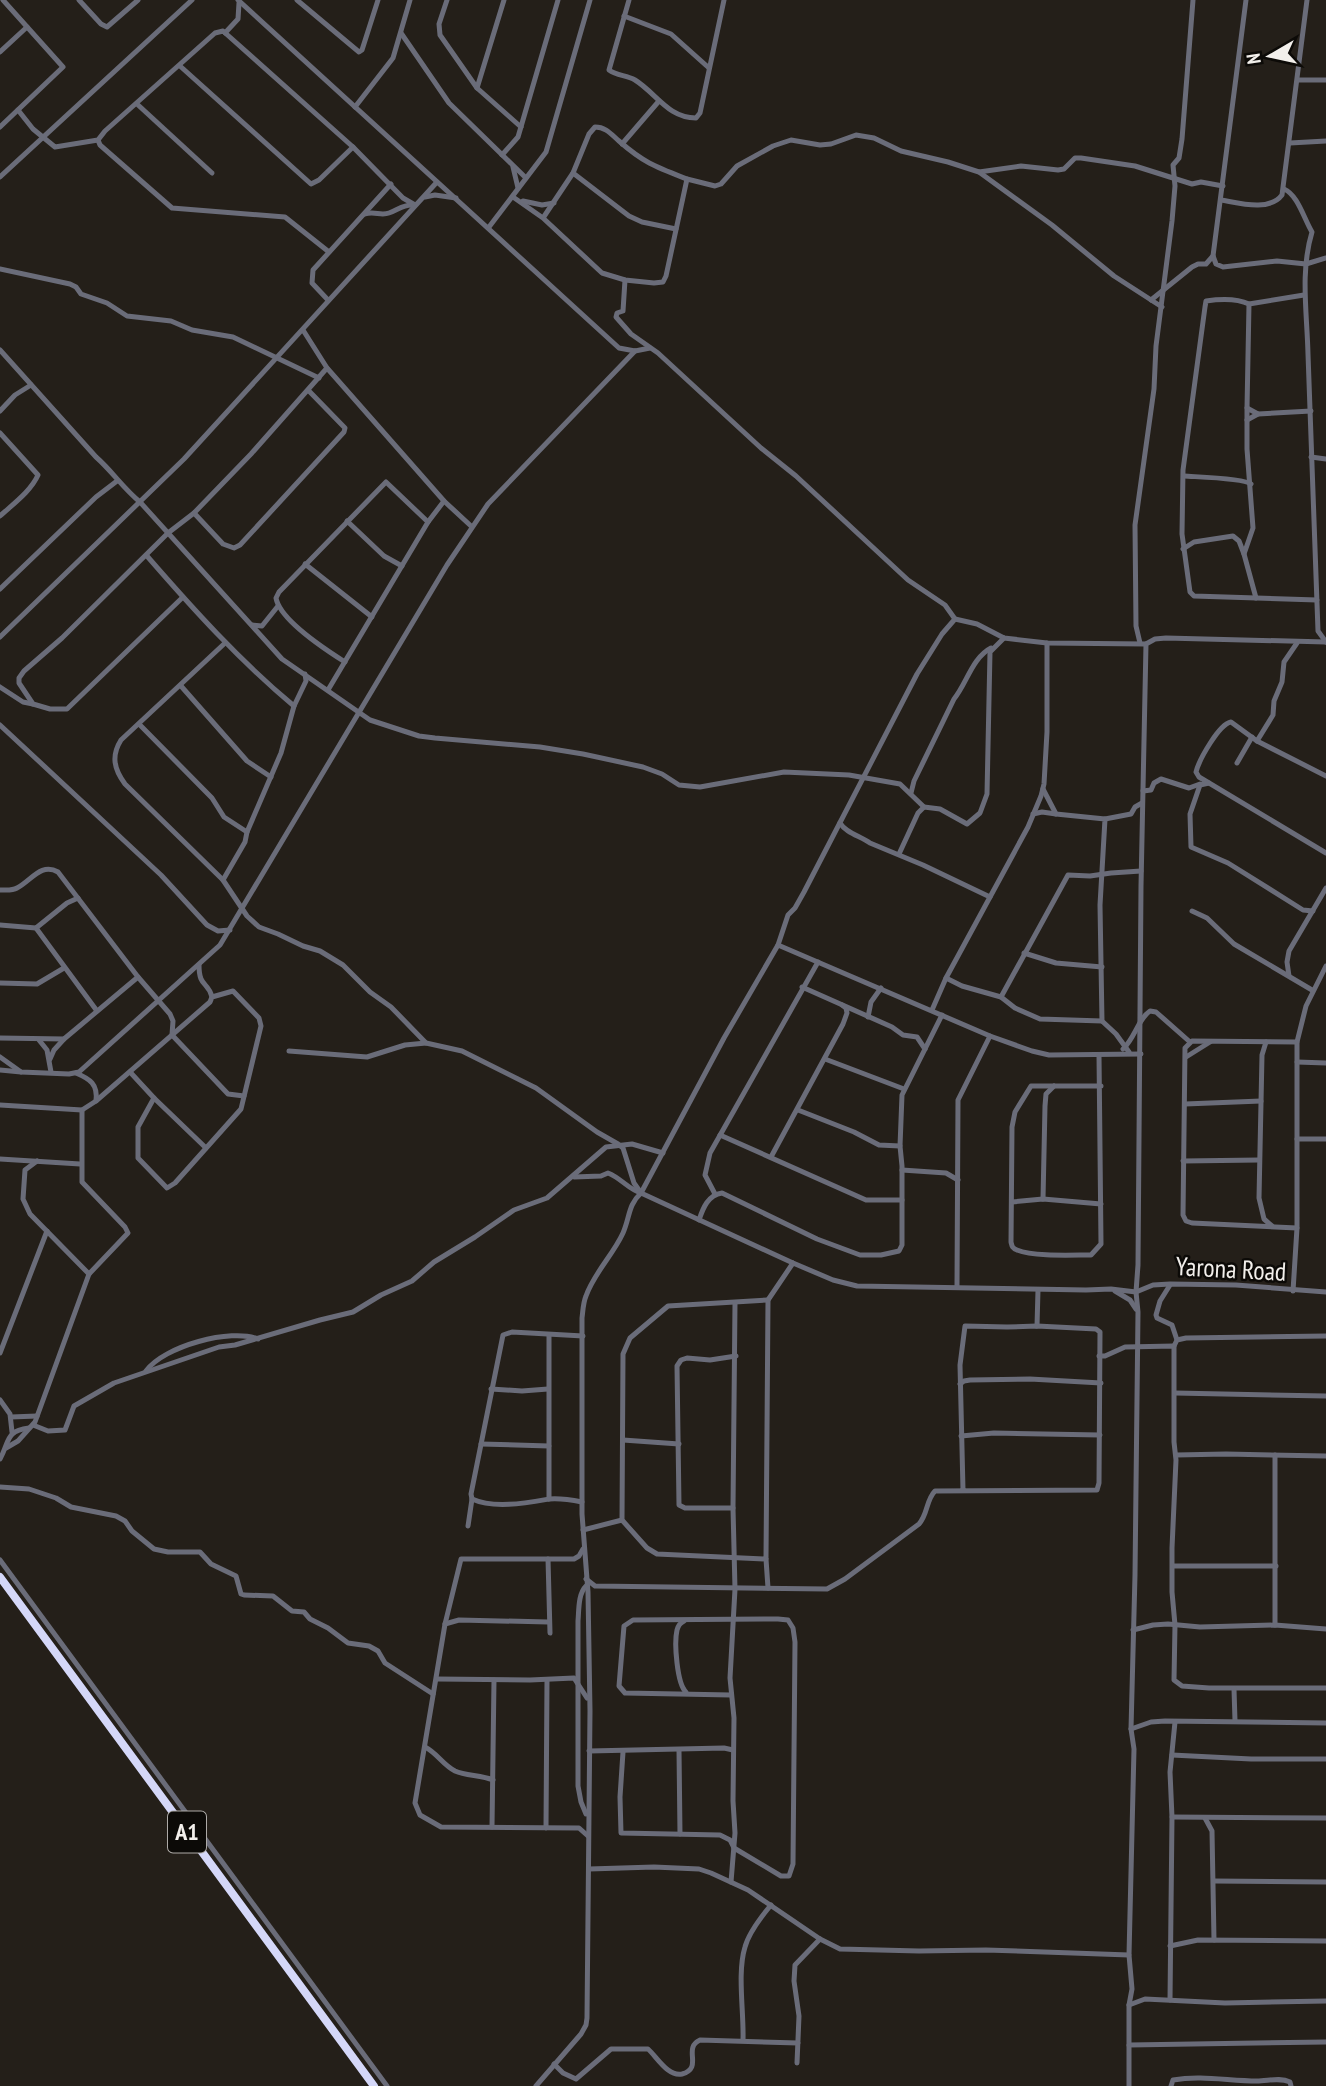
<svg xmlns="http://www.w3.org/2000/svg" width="1326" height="2086" viewBox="0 0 1326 2086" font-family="'PT Sans Narrow',sans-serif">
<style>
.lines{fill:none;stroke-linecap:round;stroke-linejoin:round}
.minor{stroke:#6a6c79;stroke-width:5}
.highway{stroke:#d4d7f8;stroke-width:8}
.labels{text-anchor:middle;stroke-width:5;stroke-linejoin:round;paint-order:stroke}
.shield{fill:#0c0a07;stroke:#adaaa7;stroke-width:2}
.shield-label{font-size:24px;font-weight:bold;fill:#f2efeb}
.street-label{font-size:26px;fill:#f2efeb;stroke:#0c0a07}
</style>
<rect width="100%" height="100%" fill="#241f19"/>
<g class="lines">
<g class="minor">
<polyline points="79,0 101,24 107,27 138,0"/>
<polyline points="238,0 619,348 635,351 650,348"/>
<polyline points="297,0 359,52 362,50 378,0"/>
<polyline points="447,0 439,24 440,35 477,88 521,127"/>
<path d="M629,0L609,70C617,76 626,75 635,80C656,93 668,118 696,118L700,113L724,0"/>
<polyline points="1246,0 1213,256 1216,264 1223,267 1277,261 1306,264 1326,258"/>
<polyline points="624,16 671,34 709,68"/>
<polyline points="225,33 238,19 239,3"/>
<polyline points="401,33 449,103 526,178"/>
<polyline points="0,52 27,27"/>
<polyline points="180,66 311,184 319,180 353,147"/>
<polyline points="1298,80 1326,80"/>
<polyline points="477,88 504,0"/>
<polyline points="137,104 212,173"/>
<polyline points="355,107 393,58 410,0"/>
<polyline points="18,110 33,129 55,147 98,140 105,131 215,33 223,31 353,147 403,198 415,205"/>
<polyline points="0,127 63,67 3,0"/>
<polyline points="98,140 100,145 172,208 285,217 329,252"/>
<polyline points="1290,143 1326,141"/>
<polyline points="622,144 659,101"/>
<polyline points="502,155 518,137 558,0"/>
<polyline points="513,167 518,188"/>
<polyline points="979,172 1021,166 1058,170 1064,169 1075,158 1081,158 1135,166 1192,184 1201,182 1223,186"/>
<polyline points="573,173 629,216 642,222 676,229"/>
<polyline points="0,177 192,0"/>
<polyline points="687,179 715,186 721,184 737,166 773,146 791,140 820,145 831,144 856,135 874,138 901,151 948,162 979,172 1052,225 1114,276 1162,307"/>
<path d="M1284,189C1298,195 1304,219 1312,232C1300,272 1307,312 1308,354C1311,446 1315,538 1318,631L1326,642"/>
<polyline points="425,197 435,195 456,198"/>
<path d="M513,197L543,218L602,273L625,280L654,283L663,282L666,276L687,179C656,167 644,163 619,141C611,134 606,127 595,127L589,134L573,173L543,218"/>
<path d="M1221,200C1239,203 1269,212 1282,195L1307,0"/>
<polyline points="523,201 542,205 554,203"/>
<path d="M365,214C374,211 381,216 389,213C398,210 402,205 412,205"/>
<polyline points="489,227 546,152 590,0"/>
<polyline points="0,269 70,284 76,287 81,294 107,303 127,316 171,321 192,330 233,337 319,378"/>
<polyline points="625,280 623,311 617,313 616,317 631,334 658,353 761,448 796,476 908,580 945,605 955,619 977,624 1004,638 1047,643 1146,644"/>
<polyline points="328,300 312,283 313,270 391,184"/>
<polyline points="1151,300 1192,267 1198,264 1206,264 1213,256"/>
<path d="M1249,304C1236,298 1220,299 1206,301L1205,307L1183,470L1182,534L1190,592L1194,596L1317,600"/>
<polyline points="303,330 327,368 444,501 471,526"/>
<path d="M0,350L96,457C112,471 123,488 140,502L282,659L370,720L419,736L435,738L540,747L583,754L643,767L662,774L679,785L700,787L784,772L849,775L900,784L924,807"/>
<polyline points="1247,408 1249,304 1304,295"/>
<polyline points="0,411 15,395 31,385"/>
<polyline points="1247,420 1258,414 1311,411"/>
<path d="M0,433L38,475C31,491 13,504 0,516"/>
<polyline points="1311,457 1326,459"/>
<path d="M1184,476C1197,477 1243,478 1251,484"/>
<polyline points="194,513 223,544 234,548 240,545 344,432 345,428 309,391"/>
<polyline points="347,521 384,556 402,566"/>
<polyline points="1183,549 1194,542 1233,536 1239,541 1244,554"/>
<path d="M147,556C193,609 240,661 294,706"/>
<polyline points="305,564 372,617"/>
<polyline points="0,589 96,497 117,481"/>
<polyline points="183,597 67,709 50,709 33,704 19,683 19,678 24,671 62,638 168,533 194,513 251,454 327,368"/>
<polyline points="1256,598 1244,554 1253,528 1247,449 1247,408 1258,414"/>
<polyline points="252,625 262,626 278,606"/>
<polyline points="0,637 184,459 437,182"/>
<path d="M225,643L121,740C111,756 114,769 125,784L223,880L247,916L259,927L278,934L303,946L320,951L343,965L370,992L391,1007L426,1043L462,1051L536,1088L597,1132L618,1144L623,1148L634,1183L641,1193"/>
<polyline points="1140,643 1136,626 1135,525 1154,389 1156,346 1172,221 1175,186 1173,165 1179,158 1182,139 1193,0"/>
<path d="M345,662C326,650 280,620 276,598L279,592L386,482L428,522"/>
<polyline points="181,686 247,761 271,777"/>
<polyline points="0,687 23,702 33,704"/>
<polyline points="328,690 428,522 444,501"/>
<polyline points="139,724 212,798 224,817 247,832"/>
<polyline points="0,725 161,875 207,925 218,931 230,930"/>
<polyline points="1257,741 1273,715 1274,701 1282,682 1284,662 1297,643"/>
<polyline points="1237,763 1252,737"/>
<path d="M1326,776L1257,741L1231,722C1219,724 1199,760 1196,772L1199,777L1326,853"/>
<polyline points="1209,783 1200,785 1190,814 1191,847 1228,863 1303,910 1313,911"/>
<polyline points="1043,789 1056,814 1105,819 1100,905 1102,1021 1116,1034 1129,1052"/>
<polyline points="1143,791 1151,790 1154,783 1161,779 1189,788 1200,784"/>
<path d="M911,793L914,781L954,699C967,683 972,658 991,648"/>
<polyline points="1033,814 1042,812 1056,814"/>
<polyline points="1105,819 1131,814 1135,807 1142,803"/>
<path d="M840,823C846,833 860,836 870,843L923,865L990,897"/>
<polyline points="899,854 918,813 924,807 940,809 967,824 980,813 987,794 990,652 1004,638"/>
<polyline points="223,880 245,842 247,832 281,753 294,706 306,681 305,674"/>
<path d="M0,890C6,890 12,891 17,888C31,881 41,862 58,872L138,977L170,1014L173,1021L172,1035L228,1094L244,1096"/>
<polyline points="1192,911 1207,918 1234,944 1312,990"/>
<polyline points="0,925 36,928 67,903 78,898"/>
<polyline points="36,928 97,1011"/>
<polyline points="778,945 990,1036 1032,1051 1049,1055 1141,1054"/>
<polyline points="1024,953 1056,963 1102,967"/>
<path d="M199,965C199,988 208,981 212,997"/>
<polyline points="1289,976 1287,962 1289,951 1326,888"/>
<polyline points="946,978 962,986 1001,997 1015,1008 1040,1019 1102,1021"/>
<polyline points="0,983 37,984 64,968"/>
<polyline points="802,987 892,1027 903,1035 917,1037 925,1049"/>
<polyline points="1001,997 1068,875 1090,876 1111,873 1141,871"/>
<polyline points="932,1010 946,978 1028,827 1041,796 1044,784 1047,732 1047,643"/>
<polyline points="868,1017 871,1002 881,988"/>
<polyline points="0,1038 64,1039 138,977"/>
<polyline points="39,1040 47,1050 51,1072"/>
<polyline points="1266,1042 1262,1055 1259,1198 1264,1219 1272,1226"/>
<path d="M1123,1049C1135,1038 1138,1019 1150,1011L1156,1012L1190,1042"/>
<polyline points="289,1051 367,1057 405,1045 426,1043"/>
<path d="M1099,1055L1101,1244L1091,1255C1072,1255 1034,1257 1017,1250C1012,1248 1012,1246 1011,1242L1012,1127L1015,1112L1031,1086H1101"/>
<polyline points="0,1057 21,1072 69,1074 79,1072 220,945 447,565 488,504 635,351"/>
<polyline points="1186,1057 1210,1042"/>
<polyline points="50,1059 54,1050 64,1039"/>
<polyline points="825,1059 904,1089"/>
<polyline points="1297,1062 1326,1063"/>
<polyline points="0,1070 21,1072"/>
<polyline points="130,1072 154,1098 206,1148"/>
<path d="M76,1073C90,1079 98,1084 96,1101"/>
<polyline points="1185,1104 1261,1101"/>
<polyline points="0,1105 82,1110 96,1101 210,1002 212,997 233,991 259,1018 261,1026 241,1109 175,1183 167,1188 138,1158 138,1127 154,1098"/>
<polyline points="798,1110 854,1132 879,1145 900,1146"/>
<polyline points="720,1135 866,1200 902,1200"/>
<polyline points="1297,1139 1326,1139"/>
<polyline points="771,1157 843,1024 847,1013 846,1008 842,1005"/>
<polyline points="0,1159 80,1164"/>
<polyline points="37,1161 25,1170 23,1199 30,1214 89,1274"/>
<polyline points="1183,1161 1259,1160"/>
<polyline points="902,1170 946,1173 958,1180"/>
<path d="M574,1177L601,1176L608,1173C621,1178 628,1189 641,1193"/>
<polyline points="641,1193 724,1038 778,945 788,915 795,908 804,892 917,674 942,634 955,619"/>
<polyline points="715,1194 705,1175 710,1153 818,962"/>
<polyline points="1043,1199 1045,1106 1046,1094 1054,1086"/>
<polyline points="1012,1202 1043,1199 1101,1204"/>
<path d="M699,1220C703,1208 708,1195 722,1193L817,1239L860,1255H881L899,1251L902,1245V1166L900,1146L902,1095L942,1015"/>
<polyline points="1297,1228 1192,1223 1186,1221 1183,1215 1185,1048 1192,1041 1297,1042"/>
<polyline points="1170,1285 1160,1301 1156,1315 1157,1318 1172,1325 1177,1340"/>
<polyline points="957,1286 958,1100 990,1036"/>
<polyline points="1115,1291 1130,1300 1136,1309"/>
<polyline points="1293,1291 1297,1228 1297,1042 1306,1006 1326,966"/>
<polyline points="1037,1326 1038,1290"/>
<polyline points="1174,1346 1177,1340 1186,1338 1326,1336"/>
<polyline points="0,1353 47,1231"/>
<polyline points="1099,1356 1105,1356 1125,1347 1174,1346 1174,1442 1176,1460 1172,1548 1172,1592 1175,1625 1174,1680 1182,1686 1209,1688 1326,1688"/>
<path d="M146,1371C164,1346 231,1328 258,1339"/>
<polyline points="960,1384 964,1381 970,1380 1030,1379 1101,1383"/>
<polyline points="491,1389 522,1391 548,1389"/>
<polyline points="1175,1393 1326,1396"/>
<polyline points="0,1400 10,1414 12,1432"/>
<polyline points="11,1417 37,1416"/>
<polyline points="33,1425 48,1431 65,1430 74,1406 114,1383 219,1347 235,1345 320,1320 353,1312 381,1295 412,1281 434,1262 475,1237 514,1210 547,1198 606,1147 632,1144 663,1153"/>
<polyline points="961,1436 994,1433 1100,1435"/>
<polyline points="623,1440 679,1444"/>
<polyline points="481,1444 549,1446"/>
<polyline points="6,1448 18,1441 35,1422 89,1274 128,1233 125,1227 82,1182 82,1110"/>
<polyline points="1176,1455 1226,1454 1326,1456"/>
<path d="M0,1459C10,1441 5,1431 29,1428"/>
<polyline points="0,1487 29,1489 56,1498 71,1507 116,1516 125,1521 132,1531 154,1549 168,1552 200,1552 211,1564 236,1576 241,1594 244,1595 273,1596 292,1611 304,1612 310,1619 328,1628 348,1643 369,1646 378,1651 385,1663 433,1694"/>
<path d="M472,1499C494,1509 526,1503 549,1499C560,1498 572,1500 582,1502"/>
<polyline points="549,1499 549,1336"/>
<polyline points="733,1508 685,1508 679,1505 677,1366 681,1360 687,1358 710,1360 736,1356"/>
<polyline points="468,1526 472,1499 471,1494 503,1335 512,1332 583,1336"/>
<polyline points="583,1530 622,1520"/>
<polyline points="583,1549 579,1556 574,1559 461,1559 445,1624 415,1803 420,1815 441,1827 579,1828 588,1836"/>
<polyline points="548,1559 550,1633"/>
<polyline points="766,1559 657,1554 647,1548 622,1520 623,1354 630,1338 668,1306 768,1300"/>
<polyline points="0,1560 387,2086"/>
<polyline points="1173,1566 1276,1566"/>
<path d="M586,1579L595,1586L827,1589L845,1579L919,1524C928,1514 926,1500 935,1491L1097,1490L1099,1483L1100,1332L1096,1329L1037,1326L1007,1327L965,1326L960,1365L963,1490"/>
<path d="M586,1586C578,1594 579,1610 578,1621V1786L581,1802L586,1814"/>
<polyline points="768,1588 766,1559 768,1300 793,1263"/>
<path d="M684,1621C680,1624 679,1624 677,1630C674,1643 677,1684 686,1692"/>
<polyline points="445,1624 459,1620 548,1622"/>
<polyline points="1275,1625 1275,1455"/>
<polyline points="1133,1630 1153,1625 1168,1624 1200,1627 1275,1625 1326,1629"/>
<polyline points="437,1679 530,1680 574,1678 587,1698"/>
<polyline points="1234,1689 1235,1721"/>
<polyline points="1131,1729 1151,1722 1165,1721 1326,1723"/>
<path d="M425,1747C437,1753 443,1765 455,1771C466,1776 481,1775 493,1780"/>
<polyline points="679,1750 680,1834"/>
<polyline points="589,1751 724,1748 733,1750"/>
<polyline points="623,1752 620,1797 621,1833 720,1835 730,1840 734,1848 781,1876 789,1876 793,1864 795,1642 793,1628 788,1620 778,1619 633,1620 624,1626 619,1686 625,1693 731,1695"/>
<polyline points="1172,1755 1251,1759 1326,1759"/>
<polyline points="1172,1817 1326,1818"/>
<polyline points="1205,1818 1212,1831 1214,1940"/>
<polyline points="492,1827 494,1680"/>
<polyline points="546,1828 547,1680"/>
<polyline points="589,1869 654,1867 699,1869 711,1873 748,1890 820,1939 840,1949 919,1951 986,1950 1129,1955"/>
<polyline points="1214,1881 1326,1882"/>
<polyline points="731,1882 735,1833 733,1801 734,1718 730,1678 735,1589 733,1508 735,1303"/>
<polyline points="1170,1946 1198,1940 1326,1941"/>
<polyline points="1170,2000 1172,1817 1170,1772 1175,1722"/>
<polyline points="1129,2005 1145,1999 1225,2003 1326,2001"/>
<path d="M743,2040C744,2012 737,1973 745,1947C749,1932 761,1917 771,1905"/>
<polyline points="1129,2045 1129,2005 1132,1989 1129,1955 1134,1749 1131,1729 1135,1575 1138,1312 1136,1292 1138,1265 1141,886 1146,644 1155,639 1166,638 1326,642"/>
<polyline points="797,2063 799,2016 794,1981 795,1965 820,1939"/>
<path d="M554,2064L563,2073L576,2079L611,2049H648C657,2057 668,2077 682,2074C704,2068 682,2048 700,2040L798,2043"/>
<path d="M536,2086L581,2034L586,2025L587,2018L590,1711L588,1592L582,1514V1318C583,1311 583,1303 586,1296C594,1273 613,1255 623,1233C630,1217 628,1205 641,1193L793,1263L833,1280L857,1286L1086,1290L1111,1289L1136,1292L1153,1285L1170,1284L1236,1285L1326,1292"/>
<polyline points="1129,2086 1129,2045 1326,2042"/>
<path d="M1171,2086L1173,2080C1201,2075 1229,2081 1257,2081C1268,2081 1280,2077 1290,2082L1291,2086"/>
</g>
<polyline class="highway" points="0,1577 374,2086"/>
</g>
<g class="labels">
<rect class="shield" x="168" y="1811.5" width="38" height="41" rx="5"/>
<g class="shield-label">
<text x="187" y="1840">A1</text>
</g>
<g class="street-label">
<text transform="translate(1231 1269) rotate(3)" y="9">Yarona Road</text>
</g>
</g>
<g transform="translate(1270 56) rotate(261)" stroke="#0c0a07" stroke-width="5" paint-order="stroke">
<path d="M0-5L12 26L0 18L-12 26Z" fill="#f2efeb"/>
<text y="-10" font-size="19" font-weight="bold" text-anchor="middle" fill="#f2efeb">N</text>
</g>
</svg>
